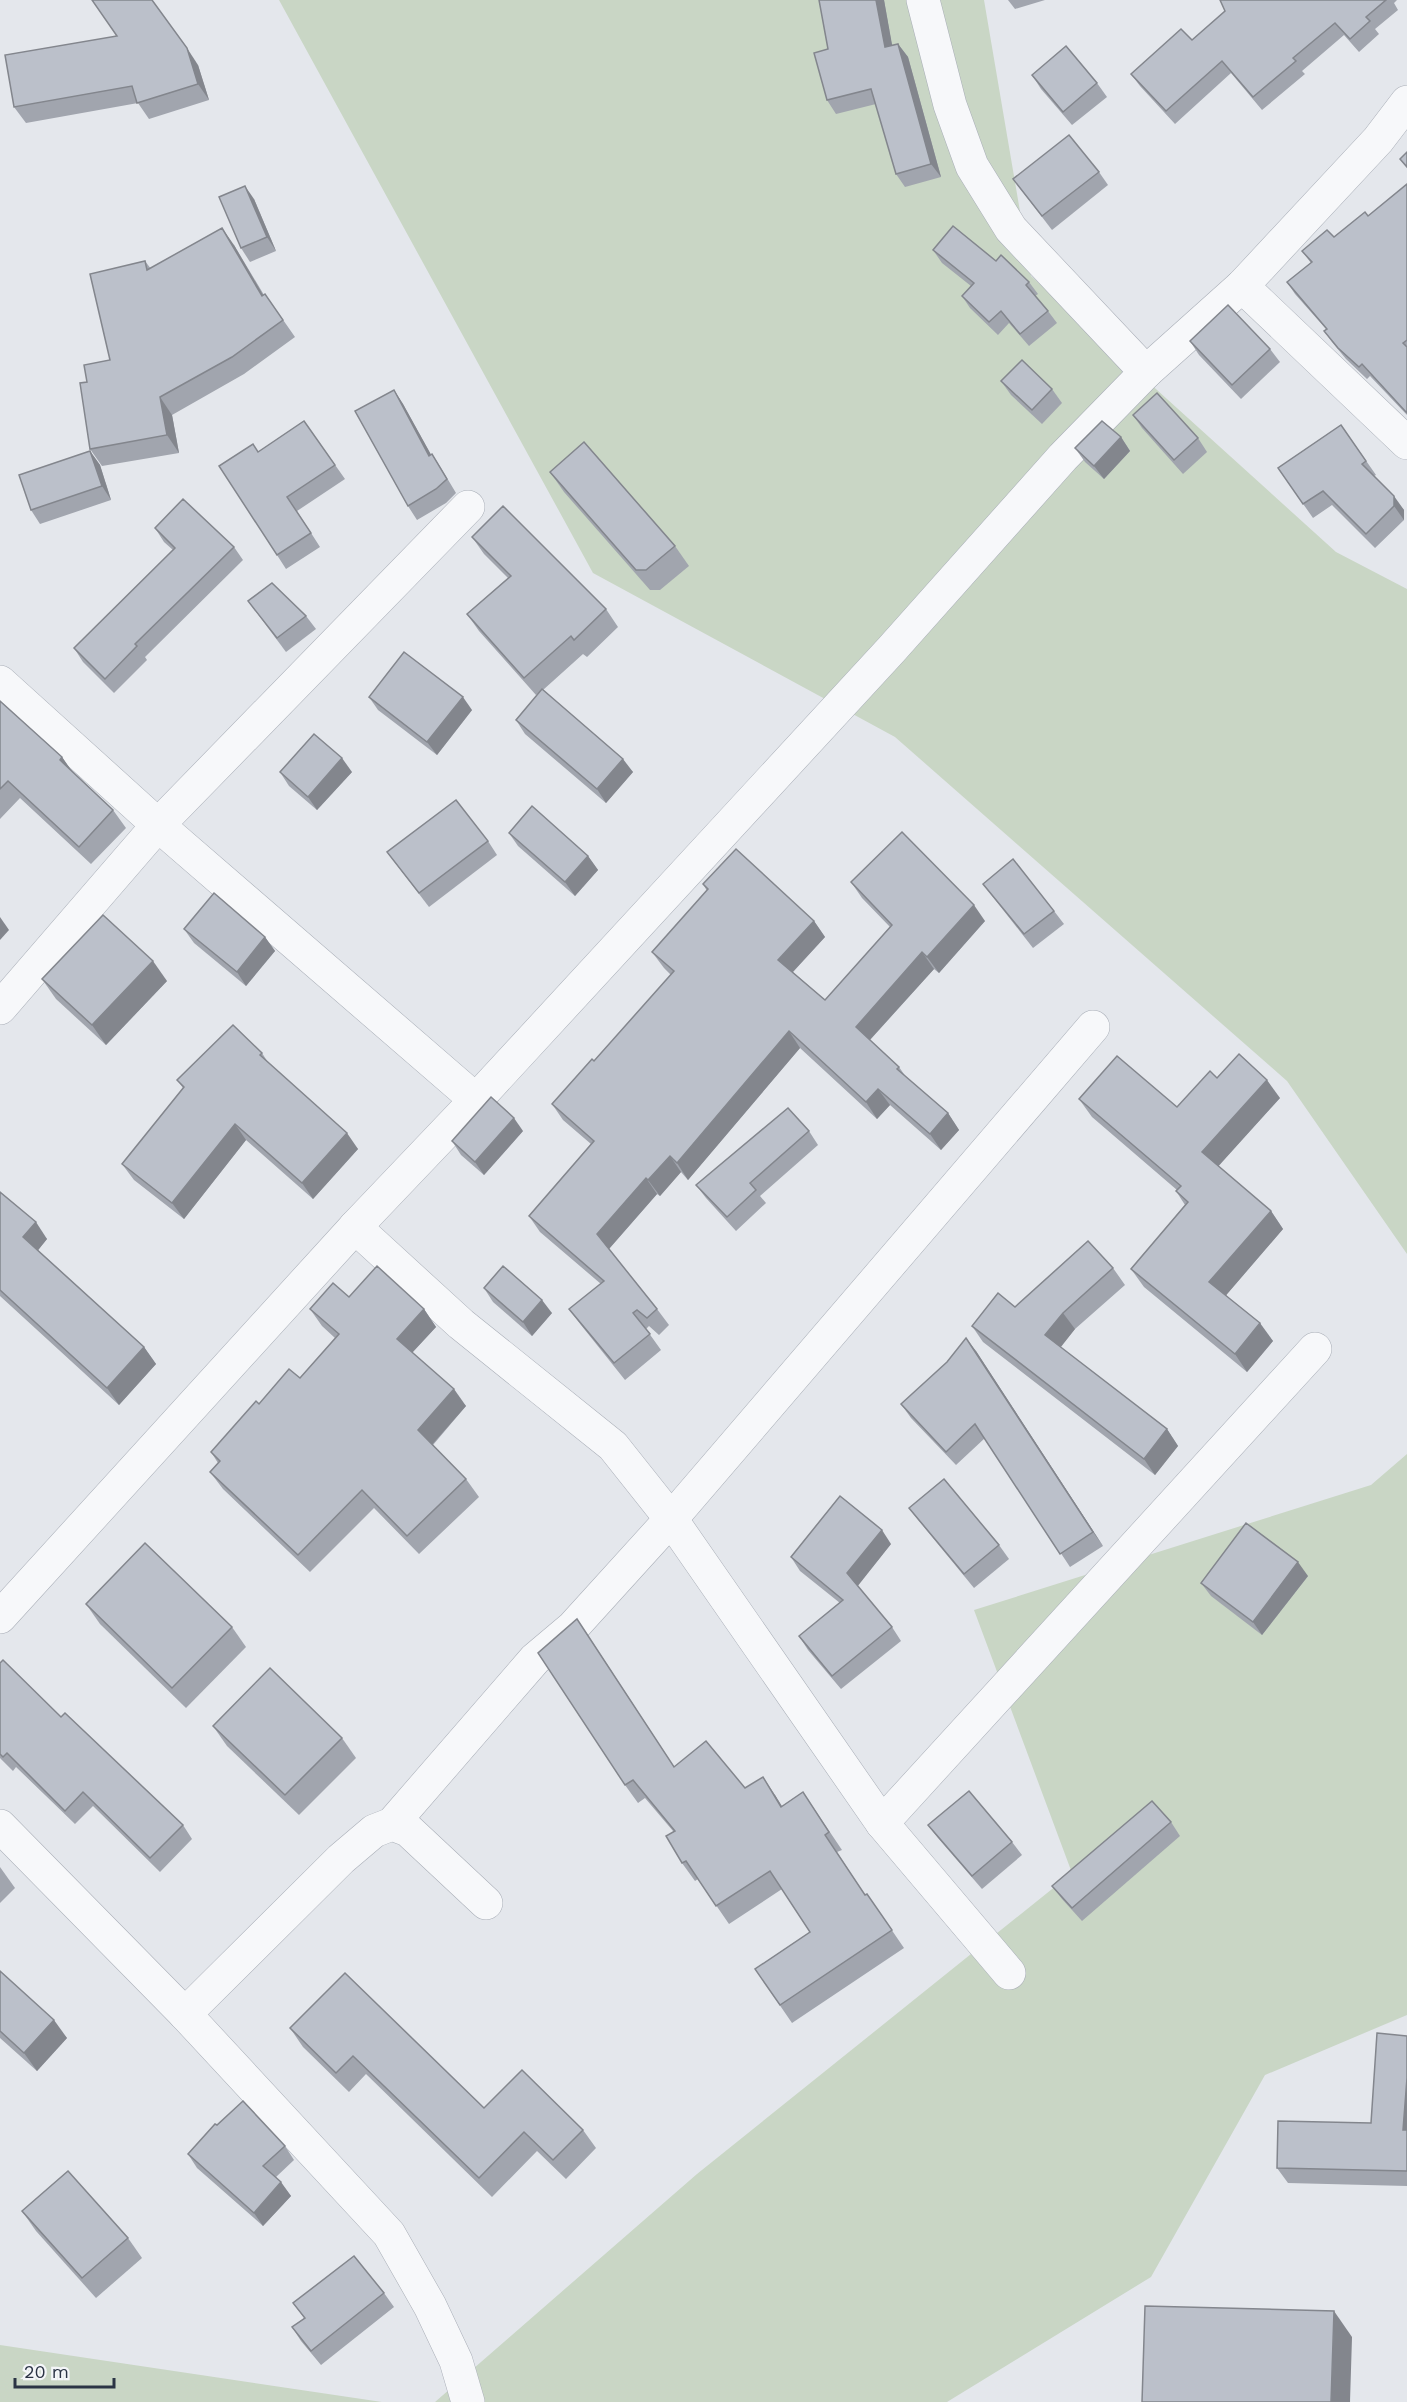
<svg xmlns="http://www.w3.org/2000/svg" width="1407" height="2402" viewBox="0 0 1407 2402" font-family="'Work Sans',sans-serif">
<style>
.green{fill:#c9d6c5}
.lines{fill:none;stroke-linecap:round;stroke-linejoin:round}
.street-casing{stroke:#a9aeb7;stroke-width:34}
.street{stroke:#f7f8fa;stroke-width:33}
.wall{fill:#a1a5ae}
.shaded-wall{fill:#83868d}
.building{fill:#bbc0ca;stroke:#83868d;stroke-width:1.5}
</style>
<rect width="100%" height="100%" fill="#e4e7ec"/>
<g class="green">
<polygon points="279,0 984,0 1031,276 1336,552 1407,589 1407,1254 1287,1081 895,737 593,573"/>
<polygon points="1407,1454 1407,2015 1265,2075 1151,2277 947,2402 435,2402 697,2174 1072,1873 974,1610 1371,1485"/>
<polygon points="0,2345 382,2402 0,2402"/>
</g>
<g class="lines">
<defs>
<g id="street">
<polyline points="923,0 950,105 972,166 1011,229 1146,372"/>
<polyline points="1242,286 1407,443"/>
<polyline points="0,682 158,825 476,1100"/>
<polyline points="0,1008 158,825 468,507"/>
<polyline points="355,1227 461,1324 613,1446 671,1519 882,1823 1009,1973"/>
<polyline points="0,1617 355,1227 476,1100 891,650 1063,457 1146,372 1242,286 1378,140 1407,102"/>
<polyline points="882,1823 1315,1349"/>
<polyline points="392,1824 535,1659 573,1627 671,1519 1093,1027"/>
<polyline points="0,1826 185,2014 389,2234 430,2306 456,2361 468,2402"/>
<polyline points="185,2014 341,1859 374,1831 392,1824 408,1830 486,1903"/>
</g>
</defs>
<use href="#street" class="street-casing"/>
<use href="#street" class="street"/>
</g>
<g class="wall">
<polygon points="819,0 884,0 892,46 898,44 908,57 941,177 905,187 896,174 876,104 836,114 827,100 828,49"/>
<polygon points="1008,0 1045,0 1015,9"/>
<polygon points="1220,0 1397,0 1394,3 1398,10 1375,29 1379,34 1359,52 1344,35 1302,71 1305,74 1262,110 1231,73 1175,124 1140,86 1131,74 1192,40 1225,11"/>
<polygon points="198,65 209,100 149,119 138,103 26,123 14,107"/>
<polygon points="1032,75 1097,83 1107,97 1072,125 1041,89"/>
<polygon points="1099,172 1108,185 1052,230 1013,179"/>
<polygon points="1407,184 1407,415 1370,376 1367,379 1346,359 1332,342 1324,331 1326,329 1295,294 1287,282 1311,263 1302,251 1334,237 1368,216"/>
<polygon points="254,199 276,251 250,262 241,248"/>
<polygon points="234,245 264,295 265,294 295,337 244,374 172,415 179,453 102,466 90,449 87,382 110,360 145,261 151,269"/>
<polygon points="933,250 996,261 1029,282 1038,294 1035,296 1048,311 1057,323 1029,346 1009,323 998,335 970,308 962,296 971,286 942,263"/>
<polygon points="1190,341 1270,349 1280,362 1241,399 1199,355"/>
<polygon points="1001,381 1052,389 1062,403 1042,424 1011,395"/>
<polygon points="394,390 403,404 431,455 432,454 441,468 456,493 446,503 417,520 408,506"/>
<polygon points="1133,415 1198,438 1207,452 1183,474 1142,428"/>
<polygon points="304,421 345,479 297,511 320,547 286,569 277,555 258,452"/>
<polygon points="1341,425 1376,475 1374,476 1404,510 1404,520 1375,548 1332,505 1313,518 1278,468"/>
<polygon points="1121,437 1130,451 1104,479 1085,462 1075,448"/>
<polygon points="90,451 100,465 111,500 40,524 31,510"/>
<polygon points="550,472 675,546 689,566 660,590 650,590 564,492"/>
<polygon points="155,528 234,547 243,560 145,657 147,660 114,693 83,662 74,648 173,550 164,542"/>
<polygon points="472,537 606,609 618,627 587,657 583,654 543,690 633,772 606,803 525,734 516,720 540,692 536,695 479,631 467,614 508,578 484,554"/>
<polygon points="248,601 306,616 316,629 286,652"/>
<polygon points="369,697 472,710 437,755 378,710"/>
<polygon points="0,701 62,757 72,772 113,810 126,828 91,864 20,798 0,819"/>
<polygon points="280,772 352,772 317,810 289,786"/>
<polygon points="509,833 588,856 598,870 575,896 518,846"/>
<polygon points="488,841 497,855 429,907 387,852"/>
<polygon points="851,882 985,921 939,973 934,969 870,1040 899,1067 906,1077 948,1113 959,1130 941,1150 890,1105 877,1119 800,1048 688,1180 681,1172 660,1196 657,1194 609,1249 657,1309 669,1325 659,1335 649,1326 646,1329 661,1350 625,1380 581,1325 569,1309 601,1284 540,1232 529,1216 591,1144 563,1120 552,1104 594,1061 671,975 664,968 652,952 707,891 703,884 814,921 825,937 793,972 825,1000 890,927 862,898"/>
<polygon points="983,884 1054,911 1064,924 1033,948 993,897"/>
<polygon points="184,929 265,937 275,951 246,986 194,943"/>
<polygon points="42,979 167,981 106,1045 56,999"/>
<polygon points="262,1053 269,1064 358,1149 313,1199 246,1140 184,1219 134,1180 122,1164 183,1088 177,1080"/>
<polygon points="1217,1078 1280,1098 1218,1166 1271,1211 1283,1229 1226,1295 1273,1341 1247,1372 1144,1287 1131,1269 1185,1205 1176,1191 1177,1190 1092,1117 1079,1099 1177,1107"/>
<polygon points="523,1131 484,1175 461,1155 452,1141"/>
<polygon points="809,1131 818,1145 760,1196 766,1203 736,1231 706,1198 696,1185"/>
<polygon points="0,1192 47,1239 38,1250 144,1347 156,1364 119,1405 0,1296"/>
<polygon points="1113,1268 1125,1285 1075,1329 1060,1347 1167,1429 1178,1446 1155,1475 983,1342 972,1326 1015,1307"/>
<polygon points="484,1288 552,1313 532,1336 493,1302"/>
<polygon points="349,1297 424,1309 436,1327 412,1353 466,1406 433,1445 466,1479 479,1497 419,1554 374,1508 310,1572 223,1489 210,1472 218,1463 211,1452 259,1404 300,1378 335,1338 322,1326 310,1309"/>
<polygon points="976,1351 1103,1546 1070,1567 985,1438 956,1465 911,1418 901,1404"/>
<polygon points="909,1508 999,1545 1009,1559 974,1588 919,1521"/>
<polygon points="891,1544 857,1586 892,1627 901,1641 841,1689 808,1650 799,1636 840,1603 800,1571 791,1557"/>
<polygon points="1308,1576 1262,1635 1211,1596 1201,1583"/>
<polygon points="86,1604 232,1627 246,1647 186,1708 100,1624"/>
<polygon points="589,1637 674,1767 745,1788 775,1795 782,1806 803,1792 842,1850 837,1852 865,1895 867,1894 904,1948 792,2023 755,1969 810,1932 782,1889 729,1924 698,1879 695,1881 682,1863 673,1831 645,1798 638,1803 625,1785"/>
<polygon points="0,1663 183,1825 192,1839 160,1872 93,1806 75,1824 16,1767 13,1771 0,1758"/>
<polygon points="213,1726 342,1738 356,1758 299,1815 227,1746"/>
<polygon points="1171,1822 1180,1836 1082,1921 1062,1899 1052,1886"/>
<polygon points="928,1825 1012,1842 1022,1855 982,1889 938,1838"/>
<polygon points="0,1867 15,1888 0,1903"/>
<polygon points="0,1971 67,2038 37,2071 0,2038"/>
<polygon points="290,2028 484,2108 583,2130 596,2148 566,2179 537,2151 492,2197 366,2074 349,2092 303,2047"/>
<polygon points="1407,2036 1407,2186 1288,2183 1277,2168 1371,2123"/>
<polygon points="217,2125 285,2146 294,2160 276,2177 291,2196 263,2226 197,2168 188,2154"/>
<polygon points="22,2211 128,2238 142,2258 96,2298 36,2231"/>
<polygon points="384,2293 394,2307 321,2365 301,2341 292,2327 304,2318 293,2303"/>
</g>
<g class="shaded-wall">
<polygon points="876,0 884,0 895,61 885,47"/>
<polygon points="898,44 908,57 941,177 931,164"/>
<polygon points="187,48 198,65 209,100 198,84"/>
<polygon points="245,186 254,199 276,251 267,237"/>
<polygon points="222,228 234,245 274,314 262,296"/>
<polygon points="394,390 403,404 439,469 429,456"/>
<polygon points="160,397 172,415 179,453 167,435"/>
<polygon points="1121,437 1130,451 1104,479 1094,466"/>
<polygon points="90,451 100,465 111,500 102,486"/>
<polygon points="1394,496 1404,510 1404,520 1394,506"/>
<polygon points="463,697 472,710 437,755 427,742"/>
<polygon points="62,757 74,774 60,760"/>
<polygon points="342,758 352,772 317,810 308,797"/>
<polygon points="623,759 633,772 606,803 597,789"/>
<polygon points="588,856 598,870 575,896 565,882"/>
<polygon points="974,905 985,921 939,973 927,957"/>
<polygon points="0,917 9,930 0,940"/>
<polygon points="814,921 825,937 789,976 778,960"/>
<polygon points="265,937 275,951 246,986 237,972"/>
<polygon points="922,952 934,969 867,1043 856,1027"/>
<polygon points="153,961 167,981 106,1045 92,1025"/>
<polygon points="789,1031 800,1048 688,1180 677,1163"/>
<polygon points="1267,1080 1280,1098 1215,1170 1202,1152"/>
<polygon points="878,1089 890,1105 877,1119 866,1102"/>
<polygon points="948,1113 959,1130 941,1150 930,1134"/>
<polygon points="514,1118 523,1131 484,1175 475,1162"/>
<polygon points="235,1124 246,1140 184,1219 172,1203"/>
<polygon points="347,1133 358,1149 313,1199 302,1183"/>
<polygon points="670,1156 681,1172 660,1196 648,1180"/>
<polygon points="646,1178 657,1194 608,1250 597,1234"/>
<polygon points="1271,1211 1283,1229 1222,1300 1209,1282"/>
<polygon points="36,1222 47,1239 35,1254 23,1237"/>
<polygon points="542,1300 552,1313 532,1336 523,1322"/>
<polygon points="424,1309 436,1327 409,1356 397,1339"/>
<polygon points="1063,1313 1075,1329 1057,1352 1045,1335"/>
<polygon points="1260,1323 1273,1341 1247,1372 1235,1354"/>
<polygon points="966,1338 976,1351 1103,1546 1093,1532"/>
<polygon points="144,1347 156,1364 119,1405 107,1388"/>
<polygon points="454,1389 466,1406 430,1447 418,1430"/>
<polygon points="1167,1429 1178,1446 1155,1475 1144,1459"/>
<polygon points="882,1530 891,1544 857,1587 847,1573"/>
<polygon points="1298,1562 1308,1576 1262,1635 1253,1622"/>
<polygon points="577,1619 589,1637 686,1785 674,1767"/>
<polygon points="763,1777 775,1795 793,1825 781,1807"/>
<polygon points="54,2020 67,2038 37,2071 24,2053"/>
<polygon points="1407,2078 1407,2135 1403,2130"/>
<polygon points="281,2182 291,2196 263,2226 254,2213"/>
<polygon points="1334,2311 1352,2337 1350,2402 1331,2402"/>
</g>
<g class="building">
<polygon points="92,0 152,0 187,48 198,84 137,103 132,86 14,107 5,55 117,36"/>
<polygon points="819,0 876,0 885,47 898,44 931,164 896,174 871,89 827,100 814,53 828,49"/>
<polygon points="1220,0 1386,0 1366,17 1370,21 1350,39 1335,23 1293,58 1296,61 1253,97 1222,61 1166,111 1131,74 1181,29 1192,40 1225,11"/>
<polygon points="1066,46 1097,83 1063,112 1032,75"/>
<polygon points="1069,135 1099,172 1042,216 1013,179"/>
<polygon points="1407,152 1407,167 1400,159"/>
<polygon points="1407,184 1407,340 1403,343 1407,347 1407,413 1362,364 1359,367 1338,348 1324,331 1327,329 1287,282 1312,262 1302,251 1327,230 1334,237 1365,212 1368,216"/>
<polygon points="245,186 267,237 241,248 219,197"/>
<polygon points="953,226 996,261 1001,255 1029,282 1026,285 1048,311 1020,334 1001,311 989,322 962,296 974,283 933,250"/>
<polygon points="222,228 262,296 265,294 283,320 232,357 160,397 167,435 90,449 80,383 87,382 84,365 110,360 90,274 145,261 147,270"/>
<polygon points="1228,305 1270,349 1232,385 1190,341"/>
<polygon points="1022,360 1052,389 1032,410 1001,381"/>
<polygon points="394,390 429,456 432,454 447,479 436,489 408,506 355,411"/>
<polygon points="1157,393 1198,438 1174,460 1133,415"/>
<polygon points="304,421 335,465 287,497 311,533 277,555 219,466 253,444 258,452"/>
<polygon points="1102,421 1121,437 1094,466 1075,448"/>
<polygon points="1341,425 1366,461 1362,464 1394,496 1394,506 1366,534 1323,491 1303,504 1278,468"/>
<polygon points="584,442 675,546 646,570 636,570 550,472"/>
<polygon points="90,451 102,486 31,510 19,475"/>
<polygon points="183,499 234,547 135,644 137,646 105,679 74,648 175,548 155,528"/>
<polygon points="503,506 606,609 574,640 571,636 524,678 467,614 511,576 472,537"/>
<polygon points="272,583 306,616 277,638 248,601"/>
<polygon points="404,652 463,697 427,742 369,697"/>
<polygon points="542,689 623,759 597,789 516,720"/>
<polygon points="0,701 62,757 60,760 113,810 79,847 8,781 0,789"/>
<polygon points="314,734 342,758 308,797 280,772"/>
<polygon points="456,800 488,841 419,893 387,852"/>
<polygon points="532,806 588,856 565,882 509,833"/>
<polygon points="902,832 974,905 927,957 922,952 856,1027 899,1067 897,1069 948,1113 930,1134 878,1089 866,1102 789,1031 677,1163 670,1156 648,1180 646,1178 597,1234 657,1309 647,1318 637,1310 633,1313 650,1334 614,1363 569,1309 604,1281 529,1216 594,1141 552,1104 592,1059 594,1061 674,971 652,952 708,889 703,884 736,849 814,921 778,960 825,1000 892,925 851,882"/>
<polygon points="1013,859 1054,911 1024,934 983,884"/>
<polygon points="214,893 265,937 237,972 184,929"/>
<polygon points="103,915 153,961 92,1025 42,979"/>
<polygon points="233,1025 262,1053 260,1055 347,1133 302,1183 235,1124 172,1203 122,1164 184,1087 177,1080"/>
<polygon points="1239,1054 1267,1080 1202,1152 1271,1211 1209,1282 1260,1323 1235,1354 1131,1269 1188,1202 1176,1191 1181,1186 1079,1099 1117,1056 1177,1107 1210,1071 1217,1078"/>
<polygon points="491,1097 514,1118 475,1162 452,1141"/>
<polygon points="788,1108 809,1131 750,1183 756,1190 727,1217 696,1185"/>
<polygon points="0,1192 36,1222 23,1237 144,1347 107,1388 0,1290"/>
<polygon points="1088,1241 1113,1268 1063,1313 1045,1335 1167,1429 1144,1459 972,1326 998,1293 1015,1307"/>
<polygon points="377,1266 424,1309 397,1339 454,1389 418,1430 466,1479 407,1536 362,1490 298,1555 210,1472 220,1461 211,1452 256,1401 259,1404 289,1369 300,1378 339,1334 310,1309 333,1283 349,1297"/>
<polygon points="503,1266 542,1300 523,1322 484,1288"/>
<polygon points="966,1338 1093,1532 1060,1554 975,1424 946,1452 901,1404 947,1362"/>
<polygon points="944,1479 999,1545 964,1574 909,1508"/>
<polygon points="840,1496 882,1530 847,1573 892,1627 832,1676 799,1636 843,1600 791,1557"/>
<polygon points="1246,1523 1298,1562 1253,1622 1201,1583"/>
<polygon points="145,1543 232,1627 172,1688 86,1604"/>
<polygon points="577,1619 674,1767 706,1741 745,1788 763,1777 781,1807 803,1792 829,1832 825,1835 865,1895 867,1894 892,1930 780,2005 755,1969 810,1932 770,1871 716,1906 686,1861 682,1863 666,1836 675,1831 633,1780 625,1785 538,1653"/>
<polygon points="3,1660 61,1717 65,1713 183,1825 150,1858 83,1792 65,1811 7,1753 3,1757 0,1754 0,1663"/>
<polygon points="270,1668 342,1738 285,1795 213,1726"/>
<polygon points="969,1791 1012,1842 972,1876 928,1825"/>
<polygon points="1152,1801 1171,1822 1072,1908 1052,1886"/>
<polygon points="0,1971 54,2020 24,2053 0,2031"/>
<polygon points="345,1973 484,2108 522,2070 583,2130 553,2160 524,2132 479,2178 353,2056 336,2073 290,2028"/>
<polygon points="1377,2033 1407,2036 1407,2078 1403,2130 1407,2130 1407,2171 1277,2168 1278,2121 1371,2123"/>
<polygon points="243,2101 285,2146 263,2166 281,2182 254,2213 188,2154 215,2124 217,2125"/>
<polygon points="68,2171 128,2238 82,2278 22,2211"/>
<polygon points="354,2256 384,2293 311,2351 292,2327 305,2318 293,2303"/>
<polygon points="1145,2306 1334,2311 1331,2402 1142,2402"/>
</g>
<path d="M15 2378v9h99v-9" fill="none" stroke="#2b3445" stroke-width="3"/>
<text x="24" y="2378" font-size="18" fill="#2b3445" stroke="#f4f6f9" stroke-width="4.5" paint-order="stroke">20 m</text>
</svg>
